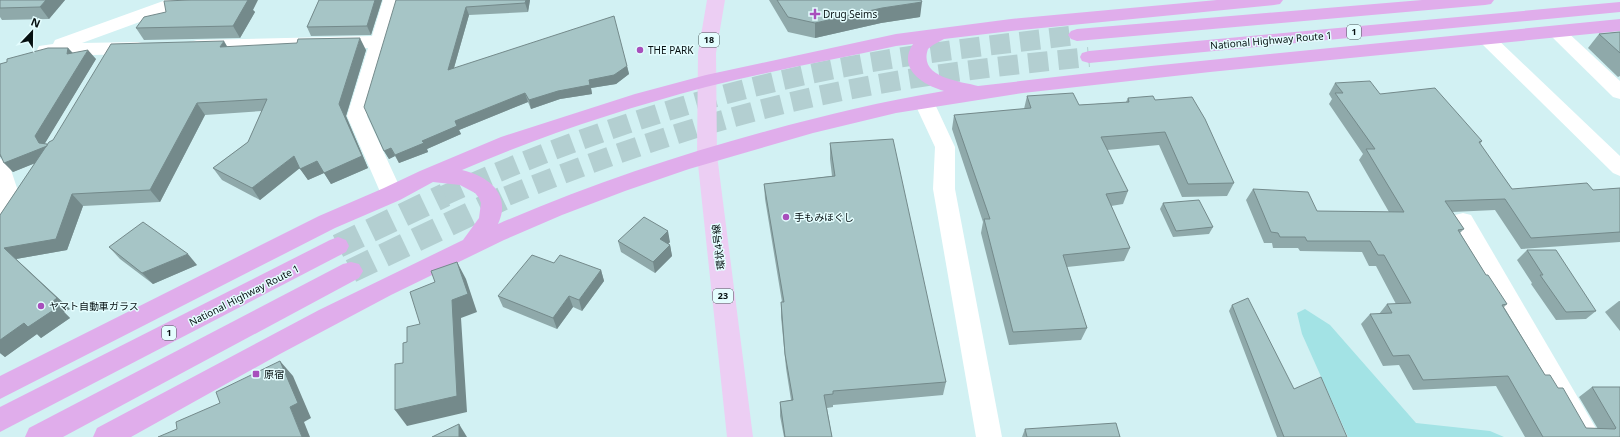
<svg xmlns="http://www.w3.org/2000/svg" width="1620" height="437" viewBox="0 0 1620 437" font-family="'Noto Sans','Noto Sans JP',sans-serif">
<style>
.green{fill:#a3e3e5}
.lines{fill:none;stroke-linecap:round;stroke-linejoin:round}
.highway-tunnel-far1{stroke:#b3cfd1;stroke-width:20;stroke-dasharray:20 10;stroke-linecap:butt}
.highway-tunnel{stroke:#b3cfd1;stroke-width:24;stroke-dasharray:24 12;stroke-linecap:butt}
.minor{fill:#fff;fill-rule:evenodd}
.major{fill:#eccef3;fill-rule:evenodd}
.highway{fill:#e0adeb;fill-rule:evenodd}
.wall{fill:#8fa9aa}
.shaded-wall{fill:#748a8b}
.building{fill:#a6c5c6;stroke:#748a8b}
.poi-dot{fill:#a84fbc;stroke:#e4fdfe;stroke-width:1.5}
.labels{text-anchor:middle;stroke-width:3;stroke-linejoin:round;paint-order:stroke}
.shield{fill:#e4fdfe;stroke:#495758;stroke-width:1}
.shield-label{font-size:9px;font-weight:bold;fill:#061011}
.poi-label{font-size:10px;fill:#061011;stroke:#e4fdfe;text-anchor:start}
.street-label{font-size:10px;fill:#061011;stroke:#e4fdfe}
</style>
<rect width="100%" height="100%" fill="#d2f1f3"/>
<polygon class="green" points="1305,309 1330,325 1416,423 1490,431 1504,437 1348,437 1302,334 1297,313"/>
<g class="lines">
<g class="highway-tunnel-far1">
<path d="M443,196C567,140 700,95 835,69C915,53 996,45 1077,35"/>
<path d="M507,196C617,151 730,113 847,90C927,74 1008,65 1089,57"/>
</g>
<g class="highway-tunnel">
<polyline points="338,246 445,195"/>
<polyline points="351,271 510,195"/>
</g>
<g class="minor">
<polygon points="166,0 192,0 189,4 82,43 138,42 145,44 147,48 145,52 138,54 46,56 39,54 37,50 39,46 53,44 55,40"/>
<polygon points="383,0 401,0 367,116 403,194 400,200 392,202 384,200 381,194 347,116 368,48 197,52 190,50 188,46 190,42 197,40 372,36"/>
<polygon points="1557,26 1563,28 1620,81 1620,99 1613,97 1551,36 1548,32 1551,28"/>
<polygon points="1487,33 1493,35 1620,156 1620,176 1613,173 1481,43 1478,39 1481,35"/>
<polygon points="924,95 931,97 934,102 955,147 955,189 1002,437 976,437 933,189 935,147 914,102 917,97"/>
<polygon points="0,159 7,162 10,167 22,203 19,209 0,215"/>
<polygon points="1463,213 1471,215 1601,437 1574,437 1452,221 1455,215"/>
</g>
<polygon class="major" points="707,0 725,0 716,53 717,155 753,437 727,437 697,155 698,53"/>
<g class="highway">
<path d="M1217,0H1283L1280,4L1274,5L1011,31L944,39L933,45L928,49C918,78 960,81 978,86L1151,66L1620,19V31L1210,72L1023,93L896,113L813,133L689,169L625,191L562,215L504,240L391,295L280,354L131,437H93L97,428L319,310L463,240L479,218L481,203L479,198L475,193L460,185L433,182L400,200L335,228L0,399V376L319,216L384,188L420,171L501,137L635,94L706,75L896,34L1011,19ZM913,44C897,68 922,85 944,91C884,101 825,115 767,131C675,156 586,186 498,224C512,194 488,176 462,170C540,136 623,109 706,87C769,71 833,60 896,46Z"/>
<polygon points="1422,0 1494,0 1491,4 1485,5 1077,41 1071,39 1068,35 1071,31 1077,29"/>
<polygon points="1620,2 1620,12 1089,63 1082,61 1080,57 1082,53 1089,51"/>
<polygon points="338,237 346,240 349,246 346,252 0,432 0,407 330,240"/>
<polygon points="351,262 359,264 363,271 359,278 63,437 25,437 29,428 343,264"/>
</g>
</g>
<g class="wall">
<polygon points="0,0 65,0 49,19 2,20 0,17"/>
<polygon points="319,0 382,0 371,35 311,36 307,27"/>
<polygon points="396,0 530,0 528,12 469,15 454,68 627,66 629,74 616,84 591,88 592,94 560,99 531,109 528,102 459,130 461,134 427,149 428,152 399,163 395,156 389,159 384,151"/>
<polygon points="769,0 921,0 920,17 881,23 815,38 788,32"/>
<polygon points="253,10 255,12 240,38 144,40 136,28"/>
<polygon points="1620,32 1620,76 1618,77 1588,48 1599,34"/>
<polygon points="227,47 366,50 346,116 368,168 331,184 324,173 308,180 300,168 260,200 222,180 213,168 248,142 262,111 205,115 160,202 83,206 67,250 16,259 70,309 64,312 70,318 41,338 37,334 5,357 0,353 0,215 35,163 13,172 2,158 0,157 0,64 68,48 73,53 96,59 44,144 47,144 53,140"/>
<polygon points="1335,83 1380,94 1482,141 1480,144 1512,189 1593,190 1620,188 1620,242 1521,249 1495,210 1452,212 1464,229 1460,233 1486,275 1507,304 1504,307 1545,375 1558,388 1586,428 1598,429 1579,397 1592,387 1620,387 1620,437 1525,437 1496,386 1413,390 1399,365 1383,366 1361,324 1370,314 1379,314 1387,304 1396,304 1376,266 1369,266 1362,252 1300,251 1298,248 1273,248 1272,243 1264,243 1246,200 1253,189 1317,211 1389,212 1359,160 1363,154 1329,104 1332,99 1329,94"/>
<polygon points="1027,96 1079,105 1126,102 1128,98 1155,100 1234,183 1227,196 1182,197 1159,145 1107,150 1128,191 1123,204 1111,206 1130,248 1124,261 1067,267 1087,328 1081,340 1009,345 981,233 983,222 952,129 954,115 1024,109"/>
<polygon points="830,143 946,382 943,395 833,405 833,407 827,408 832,437 784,437 780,416 780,402 791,400 786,368 781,317 781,302 782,302 765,199 764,184 832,176 830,159"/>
<polygon points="1163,203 1213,227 1209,234 1173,237 1160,209"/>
<polygon points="618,241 670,242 668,244 670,245 672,256 655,273 621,252"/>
<polygon points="109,247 197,265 153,284 120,259"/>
<polygon points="1527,250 1596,311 1586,319 1556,320 1531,284 1532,283 1517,260"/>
<polygon points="554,263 601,270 604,281 582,311 573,307 557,329 503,307 498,296"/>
<polygon points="1619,301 1620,301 1620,331 1605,312"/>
<polygon points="1232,305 1294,389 1347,437 1277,437 1229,311"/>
<polygon points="1025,429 1120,437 1022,437"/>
</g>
<g class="shaded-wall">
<polygon points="46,0 65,0 49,19 40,7"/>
<polygon points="245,0 258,0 253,10 255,12 240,38 233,26"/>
<polygon points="375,0 382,0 371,35 367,26"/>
<polygon points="526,0 530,0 528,12 525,3"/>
<polygon points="922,2 920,17 881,23 815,38 815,23 882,8"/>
<polygon points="466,7 469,15 451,78 448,70"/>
<polygon points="360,38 366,50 346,116 368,168 331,184 324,173 308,180 300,169 317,161 339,104"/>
<polygon points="224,41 231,53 220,47"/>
<polygon points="68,48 76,57 67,54"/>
<polygon points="88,50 96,59 44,145 49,145 58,154 13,172 4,163 35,136"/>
<polygon points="627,66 629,74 616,84 591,88 592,94 560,99 531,109 529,100 589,80"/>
<polygon points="525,93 528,102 459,130 461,134 427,149 428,152 399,163 395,155 422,141 455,121"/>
<polygon points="197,103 205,115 160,202 150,190"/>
<polygon points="391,148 395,156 389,159 384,151"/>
<polygon points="294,156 301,167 260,200 252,188"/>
<polygon points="72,194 83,206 67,250 16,259 70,309 64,312 70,318 41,338 37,334 5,357 0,353 0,340 52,302 4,248"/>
<polygon points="668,231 670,242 662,250 660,239"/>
<polygon points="670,245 672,256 655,273 653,262"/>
<polygon points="188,254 197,265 153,284 142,273"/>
<polygon points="457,262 466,279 477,312 461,318 467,412 407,426 395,410 452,300"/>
<polygon points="601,270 604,281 582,311 579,300"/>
<polygon points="569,296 573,307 557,329 553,318"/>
<polygon points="280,361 293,376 311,418 304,422 310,437 302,437 290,407"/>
<polygon points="459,424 467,437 459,437"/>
</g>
<g class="building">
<polygon points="0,0 46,0 40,7 0,8"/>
<polygon points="191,0 248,0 233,26 136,28 144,17 166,12 164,1"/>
<polygon points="319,0 375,0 367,26 307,27"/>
<polygon points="396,0 526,0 525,3 466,7 448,70 614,16 627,66 614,75 589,80 590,85 558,91 529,100 525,93 455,121 457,126 422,141 424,143 395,155 391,148 384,151 364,107"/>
<polygon points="777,0 921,0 922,2 882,8 815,23 788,17"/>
<polygon points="1620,32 1620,53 1599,34"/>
<polygon points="360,38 339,104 362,156 324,173 317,161 300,169 294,156 252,188 213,168 248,142 267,99 197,103 150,190 72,194 56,239 4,248 57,298 52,302 58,307 28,327 24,323 0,340 0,215 49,142 53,140 111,44 224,41 220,47 297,43 298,39"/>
<polygon points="48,48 68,48 67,54 88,50 35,136 39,143 47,144 47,146 4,163 0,154 0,64 7,62 7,59"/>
<polygon points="1370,81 1380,94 1435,88 1482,141 1479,142 1512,189 1587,183 1593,190 1620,188 1620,232 1531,238 1505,199 1445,201 1464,229 1458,230 1486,275 1488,275 1507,304 1502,305 1545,375 1550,375 1558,388 1563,388 1586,428 1615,429 1616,428 1592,387 1620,387 1620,437 1543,437 1508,376 1423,380 1409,355 1393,356 1370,314 1392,313 1387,304 1411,303 1384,255 1378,255 1370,241 1307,241 1305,237 1280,237 1278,233 1271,232 1253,189 1308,192 1317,211 1404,212 1366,149 1375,149 1335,93 1343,93 1335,83"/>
<polygon points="1073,93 1079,105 1129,102 1128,98 1153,96 1155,100 1192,97 1205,119 1234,183 1188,184 1165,132 1101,137 1128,191 1106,194 1130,248 1063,255 1087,328 1013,332 984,219 990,219 954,115 1031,108 1027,96"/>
<polygon points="893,139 946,382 833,391 833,394 824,395 832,437 785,437 780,402 793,400 785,354 781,302 784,302 764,184 835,176 830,143"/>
<polygon points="1199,200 1213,227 1176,231 1163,203"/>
<polygon points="644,217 668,231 660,239 670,245 653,262 618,241"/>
<polygon points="143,222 188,254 142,273 109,247"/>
<polygon points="1527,250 1556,250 1596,311 1566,312 1540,275 1543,275"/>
<polygon points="532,255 554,263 560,255 601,270 579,300 569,296 553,318 498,296"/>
<polygon points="457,262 468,294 452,300 457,396 395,410 395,364 403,363 403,343 407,342 407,327 420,324 410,292 435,282 431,271"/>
<polygon points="1248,298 1294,389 1321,377 1347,437 1284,437 1232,305"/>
<polygon points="280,361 298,403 290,407 302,437 158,437 177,429 176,422 220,403 216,392"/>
<polygon points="1116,423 1120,437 1027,437 1025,429"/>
<polygon points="459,424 459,437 432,437"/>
</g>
<g class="poi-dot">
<path d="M813 8h4v4h4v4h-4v4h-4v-4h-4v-4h4z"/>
<circle cx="640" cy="50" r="4"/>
<circle cx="786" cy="217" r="4"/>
<circle cx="41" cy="306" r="4"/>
<rect x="252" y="370" width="8" height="8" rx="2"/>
</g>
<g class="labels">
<g class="shield">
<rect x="1347" y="25" width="14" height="14" rx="3"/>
<rect x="699" y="33" width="20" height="14" rx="3"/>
<rect x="713" y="289" width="20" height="14" rx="3"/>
<rect x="162" y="326" width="14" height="14" rx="3"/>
</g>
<g class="shield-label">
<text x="1354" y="35">1</text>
<text x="709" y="43">18</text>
<text x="723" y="299">23</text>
<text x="169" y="336">1</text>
</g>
<g class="poi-label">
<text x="823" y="18">Drug Seims</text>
<text x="648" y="54">THE PARK</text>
<text x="794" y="221">手もみほぐし</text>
<text x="49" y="310">ヤマト自動車ガラス</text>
<text x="264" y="378">原宿</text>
</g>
<g class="street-label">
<text transform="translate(1271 40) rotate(-5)" y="4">National Highway Route 1</text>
<text transform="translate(718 247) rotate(-97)" y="4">環状4号線</text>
<text transform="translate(244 295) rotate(-27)" y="4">National Highway Route 1</text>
</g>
</g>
<g transform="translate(32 32) rotate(22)" stroke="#e4fdfe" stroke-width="3" paint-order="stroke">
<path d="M0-3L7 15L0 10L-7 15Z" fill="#061011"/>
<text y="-6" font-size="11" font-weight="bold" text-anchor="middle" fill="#061011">N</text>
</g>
</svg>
